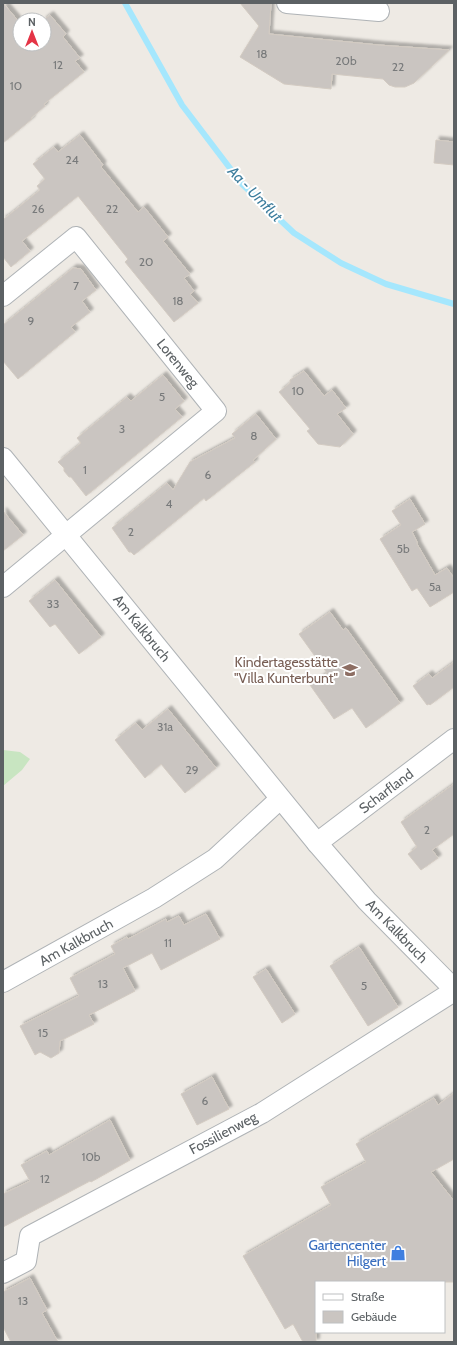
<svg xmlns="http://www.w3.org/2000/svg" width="457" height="1345" font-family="Cabin,sans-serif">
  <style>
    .green { fill: #c8e5c1 }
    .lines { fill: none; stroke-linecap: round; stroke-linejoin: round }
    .stream { stroke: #a5e7fd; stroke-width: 6 }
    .building { fill: #cac5c1; stroke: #d3cbc2; filter: url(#shadow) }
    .street-casing { stroke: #afb3b6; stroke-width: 22 }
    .street { stroke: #fff; stroke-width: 20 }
    .labels { text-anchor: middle; stroke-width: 4; stroke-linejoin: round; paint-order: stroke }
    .number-label { font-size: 12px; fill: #787a7b }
    .street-label { font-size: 14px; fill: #5c6164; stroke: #fff }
    .education-label { font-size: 14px; fill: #785e54; stroke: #fff; text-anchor: end }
    .shop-label { font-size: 14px; fill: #366cbe; stroke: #fff; text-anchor: end }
    .water-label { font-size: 15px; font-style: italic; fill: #3d7d9d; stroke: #fff }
  </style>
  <defs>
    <filter id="shadow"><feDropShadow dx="3.5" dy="-3.5" stdDeviation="1" flood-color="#0004"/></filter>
  </defs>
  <rect width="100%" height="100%" fill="#eeeae4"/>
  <path class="green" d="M3 750 20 752 30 759 22 770 3 786Z"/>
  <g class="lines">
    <path class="stream" d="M125 3 182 105 242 184 294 233 341 263 386 284 454 304"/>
  </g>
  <g class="building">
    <path d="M3 3 20 23V44H44L43 20 50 15 66 34 63 37 80 58 75 61 84 72 44 104 45 106 31 118 32 119 3 143Z"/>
    <path d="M240 3H271L269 34 378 45 449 50 414 83 405 87H395L389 85 383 79 332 74 331 89 284 84 240 57 259 26Z"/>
    <path d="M80 135 103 165 101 167 138 212 144 207 168 237 163 241 190 274 184 278 194 291 190 294 198 303 174 322 125 262 128 259 78 196 22 241 30 251 11 267 3 257V218L4 219 40 190 37 186 45 179 33 164 54 147 58 152Z"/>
    <path d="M436 140 454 142V165L434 163Z"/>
    <path d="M73 268 81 269 96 290 82 301 90 312 71 327 75 332 18 379 3 361V325Z"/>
    <path d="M304 371 324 396 332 390 346 408 337 414 353 434 340 447 318 444 307 431 310 429 279 392 290 383V380Z"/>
    <path d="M163 375 184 401 175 409 182 417 86 496 71 477H69L64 471V468L58 462 81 443 77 438 127 397 131 401Z"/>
    <path d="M256 414 276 439 253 460 255 462 206 501 204 498 134 555 131 552H129L112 528 167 483 173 490 190 462 235 438 232 434Z"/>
    <path d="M410 499 425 524 412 532 417 542V544L435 575 447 568 454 578V592L430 607 417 588 412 591 380 539 401 525 392 511Z"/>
    <path d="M3 511 23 535 3 551Z"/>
    <path d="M55 580 101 637 79 654 55 624 50 627 29 601Z"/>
    <path d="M330 612 343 630 346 628 400 703 366 728 352 708 334 719 310 685 327 673 299 634Z"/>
    <path d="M454 662V687L430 705 429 704 427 705 413 686 429 674 432 678Z"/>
    <path d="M168 709 216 768 185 793 161 764 145 778 115 740 136 723 142 730Z"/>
    <path d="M454 784V834L432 850 438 858 421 870 408 854 417 847 401 822Z"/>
    <path d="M206 914 220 939 161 970 152 953 123 968 135 991 89 1015 94 1024 60 1041 59 1053 51 1058 40 1052 35 1055 20 1026 79 996 70 978 115 954 111 946 127 937 128 939 166 919 167 922 179 916 184 925Z"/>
    <path d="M359 947 398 1007 368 1026 330 966Z"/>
    <path d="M266 969 295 1014 282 1023 253 977Z"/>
    <path d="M212 1077 229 1109 197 1125 181 1094Z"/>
    <path d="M454 1093V1159L431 1172 454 1201V1282H316V1342H303L293 1324 285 1329 243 1256 331 1205 321 1187 366 1162 356 1144 434 1098 438 1105Z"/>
    <path d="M110 1120 130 1160 91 1182 90 1181 3 1227V1194L30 1181 21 1165 47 1151 49 1155Z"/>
    <path d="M30 1278 47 1310 42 1313 58 1342H11L3 1327V1292Z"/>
  </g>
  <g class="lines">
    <defs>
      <g id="street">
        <path d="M287 3 379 11"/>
        <path d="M3 296 76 237 216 411 3 587"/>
        <path d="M3 458 317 843 367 901 454 989"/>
        <path d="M317 843 454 739"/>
        <path d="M3 982 154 898 215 859 280 799"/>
        <path d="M3 1273 26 1261 30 1236 262 1113 454 991"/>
      </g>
    </defs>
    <use href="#street" class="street-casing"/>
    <use href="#street" class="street"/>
  </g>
  <defs>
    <symbol id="school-bare" viewBox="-9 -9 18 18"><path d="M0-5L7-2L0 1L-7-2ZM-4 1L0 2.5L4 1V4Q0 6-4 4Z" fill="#8d6e63" stroke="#fff" stroke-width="2.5" paint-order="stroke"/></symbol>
    <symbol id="shop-bare" viewBox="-9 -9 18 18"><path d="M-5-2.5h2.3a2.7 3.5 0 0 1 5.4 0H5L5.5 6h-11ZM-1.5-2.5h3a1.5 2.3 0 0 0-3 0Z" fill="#3f7fe0" stroke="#fff" stroke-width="2.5" paint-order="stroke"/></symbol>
  </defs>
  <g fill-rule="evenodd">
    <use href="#school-bare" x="339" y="659" width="22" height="22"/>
    <use href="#shop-bare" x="387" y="1242" width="22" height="22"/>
  </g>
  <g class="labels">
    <g class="number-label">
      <text x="262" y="58">18</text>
      <text x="346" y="65">20b</text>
      <text x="58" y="69">12</text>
      <text x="398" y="71">22</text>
      <text x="16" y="90">10</text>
      <text x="72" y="164">24</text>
      <text x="38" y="213">26</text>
      <text x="112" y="213">22</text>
      <text x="146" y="266">20</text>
      <text x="76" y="290">7</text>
      <text x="178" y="305">18</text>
      <text x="31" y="325">9</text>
      <text x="298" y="395">10</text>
      <text x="162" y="401">5</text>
      <text x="122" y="433">3</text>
      <text x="254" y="440">8</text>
      <text x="85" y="474">1</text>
      <text x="208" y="479">6</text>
      <text x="169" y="508">4</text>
      <text x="131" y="536">2</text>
      <text x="403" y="553">5b</text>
      <text x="435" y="591">5a</text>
      <text x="53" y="608">33</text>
      <text x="165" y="731">31a</text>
      <text x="192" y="774">29</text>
      <text x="427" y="834">2</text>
      <text x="168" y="947">11</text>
      <text x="103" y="988">13</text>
      <text x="364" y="990">5</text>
      <text x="43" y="1037">15</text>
      <text x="205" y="1105">6</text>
      <text x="91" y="1161">10b</text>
      <text x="45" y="1183">12</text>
      <text x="23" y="1305">13</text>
    </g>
    <g class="street-label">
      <text transform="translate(178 363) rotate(51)" y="5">Lorenweg</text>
      <text transform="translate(142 628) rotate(51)" y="5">Am Kalkbruch</text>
      <text transform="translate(386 791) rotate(-37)" y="5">Scharfland</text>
      <text transform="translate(397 931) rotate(46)" y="5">Am Kalkbruch</text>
      <text transform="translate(76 942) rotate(-29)" y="5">Am Kalkbruch</text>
      <text transform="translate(223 1133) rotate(-28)" y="5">Fossilienweg</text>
    </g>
    <g class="education-label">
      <text x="338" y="667">Kindertagesstätte<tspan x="338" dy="16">"Villa Kunterbunt"</tspan></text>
    </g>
    <g class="shop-label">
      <text x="386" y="1250">Gartencenter<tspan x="386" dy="16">Hilgert</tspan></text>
    </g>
    <g class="water-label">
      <text transform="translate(255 194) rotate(46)" y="5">Aa - Umflut</text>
    </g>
  </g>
  <rect width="457" height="1345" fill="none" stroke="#5c6164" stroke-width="8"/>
  <rect x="315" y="1281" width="130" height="52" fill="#ffffff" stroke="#bec0c1"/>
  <rect x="323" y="1294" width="20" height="6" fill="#ffffff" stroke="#bec0c1"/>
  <text x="351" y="1301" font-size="12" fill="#5c6164">Straße</text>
  <rect x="323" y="1311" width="20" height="12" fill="#cac5c1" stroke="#bec0c1"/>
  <text x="351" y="1321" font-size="12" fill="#5c6164">Gebäude</text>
  <g transform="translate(32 32)"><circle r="19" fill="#ffffff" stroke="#bec0c1"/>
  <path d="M0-3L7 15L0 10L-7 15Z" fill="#e43446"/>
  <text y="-6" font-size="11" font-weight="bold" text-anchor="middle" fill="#5c6164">N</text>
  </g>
</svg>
